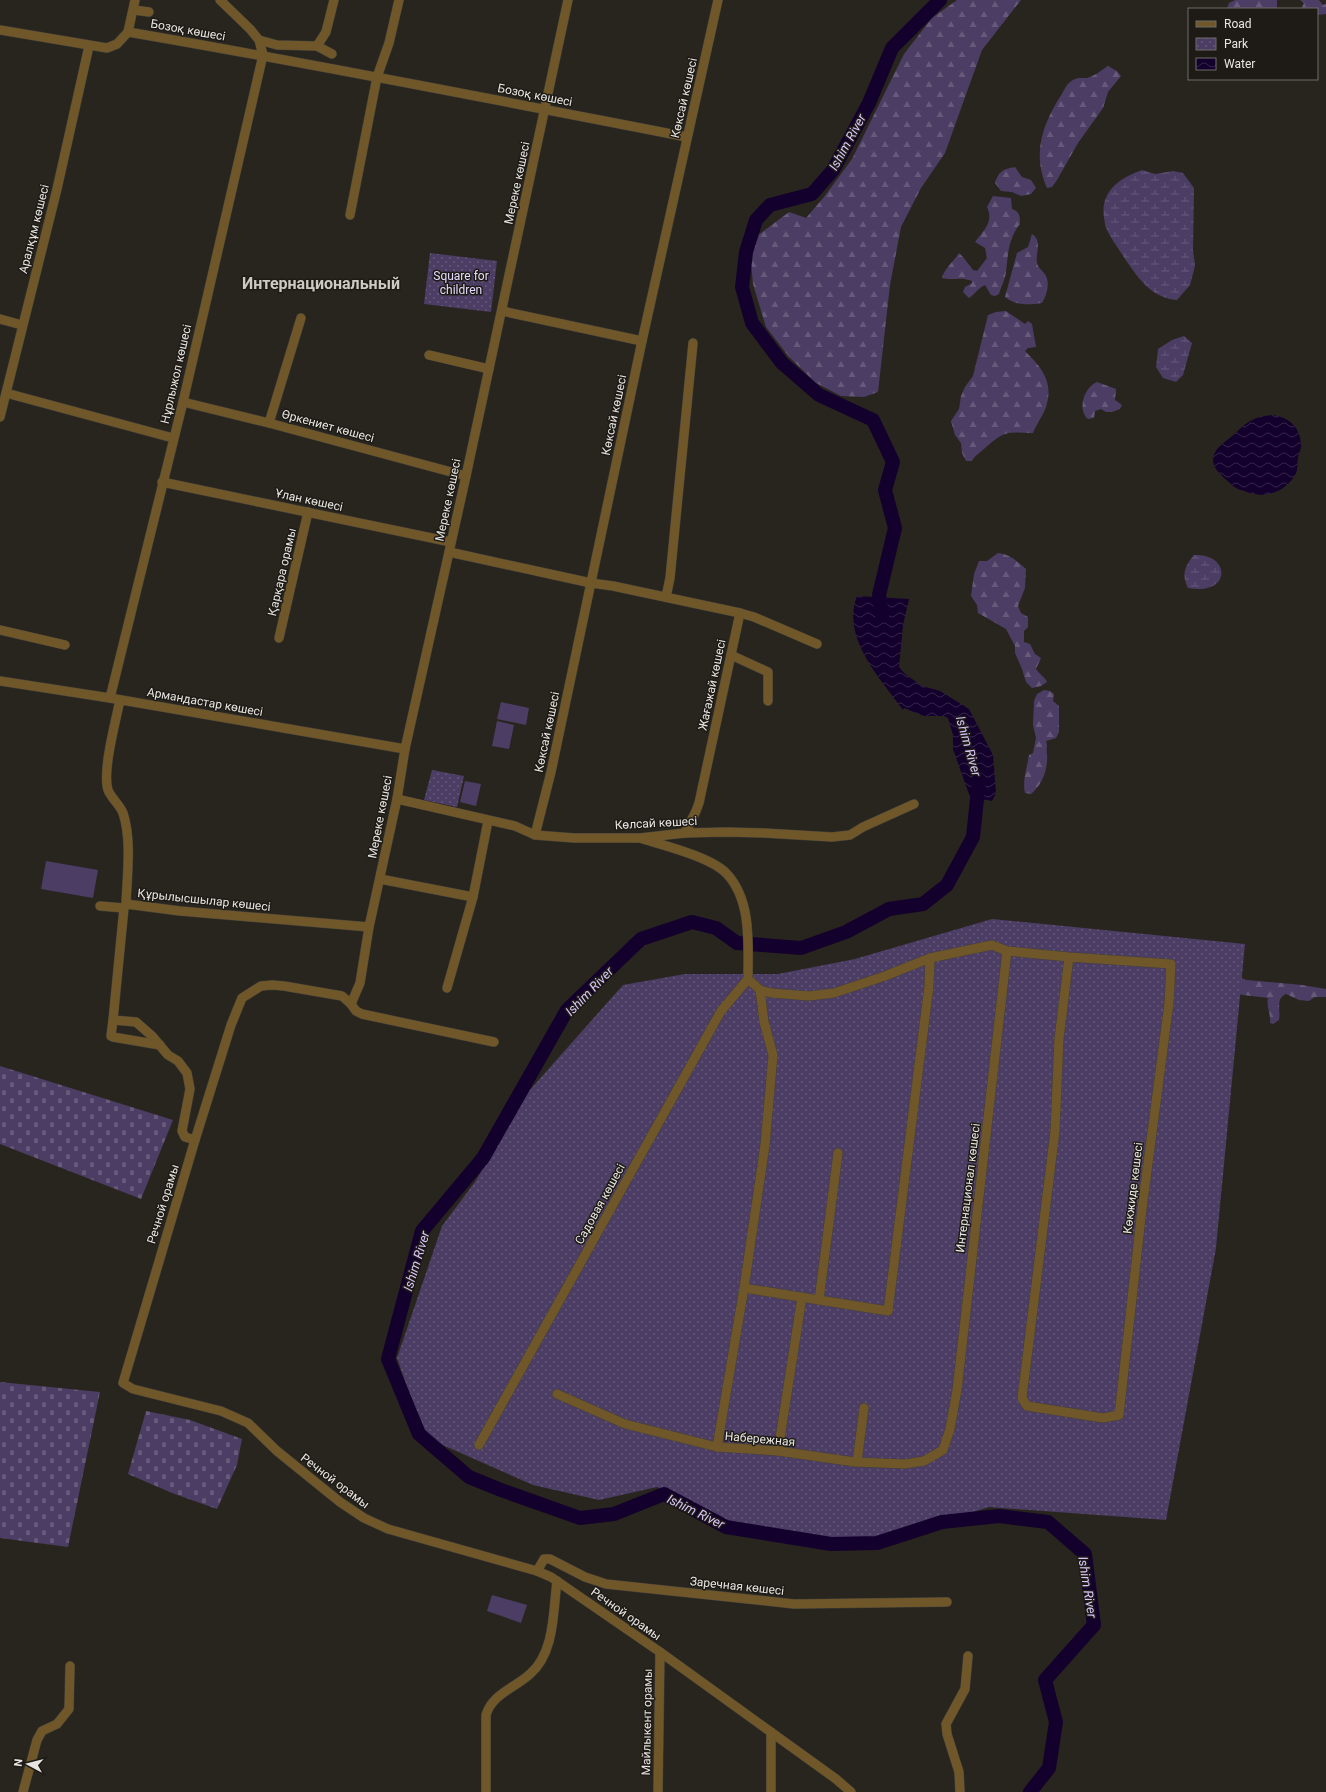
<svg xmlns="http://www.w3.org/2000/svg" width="1326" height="1792" font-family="Roboto,sans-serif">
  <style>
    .grass { fill: #4c3d64 }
    .forest { fill: url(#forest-firs) }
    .wetland { fill: url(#wetland-marsh) }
    .cemetery { fill: url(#cemetery-stones) }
    .park { fill: url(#park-dots) }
    .water { fill: url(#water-waves) }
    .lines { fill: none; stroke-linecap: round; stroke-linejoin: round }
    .river { stroke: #14002c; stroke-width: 14 }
    .minor-casing { stroke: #43403a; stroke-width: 10 }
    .minor { stroke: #6f572a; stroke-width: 9 }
    .labels { text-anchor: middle; stroke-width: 3; stroke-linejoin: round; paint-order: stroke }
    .street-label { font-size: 12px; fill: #e8e6e2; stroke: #1e1b16 }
    .park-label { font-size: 12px; fill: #e6dafe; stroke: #1e1b16 }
    .water-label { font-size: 13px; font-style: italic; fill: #d8c5fa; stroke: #1e1b16 }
    .district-label { font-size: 16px; font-weight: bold; fill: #cecac2; stroke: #1e1b16 }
  </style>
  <defs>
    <pattern id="forest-firs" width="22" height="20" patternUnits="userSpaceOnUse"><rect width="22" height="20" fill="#4c3d64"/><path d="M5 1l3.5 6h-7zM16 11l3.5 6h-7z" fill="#66597a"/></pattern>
    <pattern id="wetland-marsh" width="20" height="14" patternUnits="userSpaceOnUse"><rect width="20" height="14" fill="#4c3d64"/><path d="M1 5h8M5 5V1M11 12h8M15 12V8" fill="none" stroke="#66597a"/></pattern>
    <pattern id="cemetery-stones" width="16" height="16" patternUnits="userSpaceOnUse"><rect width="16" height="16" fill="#4c3d64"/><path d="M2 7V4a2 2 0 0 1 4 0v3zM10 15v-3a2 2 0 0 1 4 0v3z" fill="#66597a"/></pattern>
    <pattern id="park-dots" width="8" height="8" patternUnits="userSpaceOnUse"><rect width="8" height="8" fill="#4c3d64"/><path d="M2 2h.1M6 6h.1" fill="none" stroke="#66597a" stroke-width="1.8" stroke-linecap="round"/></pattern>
    <pattern id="water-waves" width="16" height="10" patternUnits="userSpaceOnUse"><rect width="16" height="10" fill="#14002c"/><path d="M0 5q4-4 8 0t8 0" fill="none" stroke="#36254a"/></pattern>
  </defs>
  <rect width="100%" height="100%" fill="#28251f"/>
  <g class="grass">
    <path d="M501 702 529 708 526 725 497 719Z"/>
    <path d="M497 721 514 725 509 749 492 746Z"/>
    <path d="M465 781 481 784 476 806 460 802Z"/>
    <path d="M46 861 98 870 93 898 41 889Z"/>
    <path d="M492 1595 527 1605 521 1623 487 1611Z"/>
  </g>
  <g class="forest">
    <path d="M957 0H1021L982 50 945 153 921 188 901 227 890 285 878 392 864 397 841 396 816 383 789 357 766 327 753 284 749 242 789 212 806 218 824 197 852 159 904 54 932 18Z"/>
    <path d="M1235 0H1277V9H1227L1229 3Z"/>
    <path d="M1300 0H1319L1323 5 1326 4V14L1317 15V9H1301L1304 3Z"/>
    <path d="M1108 66 1117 71 1121 76 1108 92 1103 108 1078 143 1057 180 1052 187 1047 188C1033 155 1041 129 1058 100 1062 95 1065 86 1070 82 1079 75 1082 80 1090 77 1096 75 1103 69 1108 66Z"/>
    <path d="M1015 167 1022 177 1031 180 1036 188 1031 194 1021 196 1012 192 1001 191 995 183C999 171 1003 169 1015 167Z"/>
    <path d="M993 196 1011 198 1012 209C1020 212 1020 216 1020 224 1008 239 1008 255 1006 272 1005 280 1001 287 999 294L995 296 991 295 985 285C978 288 975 294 969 298L963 292 965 287 972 283V281C960 276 953 281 942 278 944 269 954 261 959 253L963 257 973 270 977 271 987 258 985 248 975 242C984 230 994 222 987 207Z"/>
    <path d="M1032 234C1043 241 1035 253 1037 263 1038 268 1042 270 1044 273 1051 281 1047 295 1042 303 1029 305 1016 306 1005 297L1017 253 1028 247Z"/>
    <path d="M1006 311 1025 324 1028 321 1032 324 1036 347 1028 348 1025 351C1042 368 1054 382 1046 407 1043 416 1036 424 1033 433 1007 432 1005 430 985 448 980 453 975 455 972 461H966L962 453 961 443 955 435 951 421 959 409 961 396 965 387 973 376 988 315 996 312Z"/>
    <path d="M1097 382 1116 389 1115 400 1122 405 1120 409 1112 412H1106L1101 409 1095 411 1094 418 1088 419C1077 410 1084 387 1097 382Z"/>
    <path d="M998 553C1010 554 1018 562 1026 569L1025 588 1018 606 1021 613 1028 617V627L1024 631V642L1030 644 1035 654 1041 658 1036 669C1039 674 1045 677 1047 682L1041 686 1032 688 1026 682 1022 669 1015 653V646L1006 629 978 613 977 605 971 596 974 574 979 561H987Z"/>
    <path d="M1044 690 1050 691 1054 694 1053 701 1059 706V732L1056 738 1046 741C1048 746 1046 749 1047 754 1048 769 1043 784 1031 794L1025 793C1022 781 1027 768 1029 755L1033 753 1036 738 1033 725 1034 701 1037 694Z"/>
    <path d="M1241 978 1247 980 1302 985 1326 989V997H1315L1309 1001 1299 1000 1286 994C1275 999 1281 1010 1279 1020L1273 1024 1270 1023C1271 1013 1266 1007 1268 998L1227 993Z"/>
  </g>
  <g class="wetland">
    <path d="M1142 170 1155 174 1173 171 1183 173 1194 188 1193 250 1195 266 1190 285 1177 300C1150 298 1137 276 1123 256 1118 247 1111 239 1107 230 1105 227 1105 222 1104 218 1100 192 1119 178 1142 170Z"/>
    <path d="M1184 336 1192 343 1183 375 1176 382 1163 378 1156 367 1158 349 1172 340Z"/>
    <path d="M1194 555C1231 553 1232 596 1188 588 1181 574 1185 566 1194 555Z"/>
  </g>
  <g class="cemetery">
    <path d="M0 1066 173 1120 141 1199 0 1144Z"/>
    <path d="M0 1382 100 1392 68 1547 0 1538Z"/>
    <path d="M146 1411 190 1420 242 1439 237 1465 217 1509 172 1493 128 1474Z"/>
  </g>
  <g class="park">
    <path d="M430 253 497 261 491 312 424 304Z"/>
    <path d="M432 770 464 776 457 807 424 800Z"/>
    <path d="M992 919 1245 944 1216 1248 1166 1520 989 1507 852 1549 729 1526 657 1487 599 1500 533 1485 429 1439 412 1401 397 1358 442 1226 475 1182 529 1091 623 985 685 974H778L855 959Z"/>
  </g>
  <g class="water">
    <path d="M1272 415C1288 417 1300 426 1301 444 1302 449 1298 454 1298 458 1297 464 1298 468 1296 473 1287 492 1265 499 1247 492 1242 490 1235 489 1231 484 1225 478 1213 470 1213 460 1214 448 1223 444 1231 437 1246 424 1250 417 1272 415Z"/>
    <path d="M857 596 909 599 903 625 899 667 905 674 922 686 940 691 969 709 993 755 996 793 992 801 970 797 953 749V735L948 718 944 716H924L904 708 903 710C880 678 841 638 857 596Z"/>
  </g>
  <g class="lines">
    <g class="river">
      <path d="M882 615 879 595 895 528 885 490 893 462 873 420 819 395 782 363 752 323 742 287 746 252 756 220 770 205 812 194 833 170 869 103 892 48 940 0"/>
      <path d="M979 780 973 837 947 885 923 904 889 909 846 932 801 948 737 943 716 928 692 922 641 939 567 1010 483 1158 422 1231 388 1359 419 1434 469 1477 501 1490 580 1518 614 1514 664 1494 726 1527 831 1544 877 1543 942 1522 999 1516 1048 1522 1085 1554 1094 1625 1045 1680 1056 1722 1049 1768 1030 1792"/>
    </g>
    <defs>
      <g id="minor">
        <path d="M134 10 149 12"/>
        <path d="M0 30 107 48 117 44 128 32C315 64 501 101 687 137"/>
        <path d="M128 32 135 0"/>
        <path d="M259 40 277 45 317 46"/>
        <path d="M332 54 317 46 326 32 334 0"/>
        <path d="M350 215 377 77 389 43 399 0"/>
        <path d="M502 311 642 341"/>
        <path d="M0 319 22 325"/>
        <path d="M429 355 489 369"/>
        <path d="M6 393 173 438"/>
        <path d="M183 402 269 423 466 476"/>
        <path d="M0 417 57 189 89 46"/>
        <path d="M269 423 301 318"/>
        <path d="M162 482 451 542"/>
        <path d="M449 552 591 583 613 586 740 613 699 803 696 811 685 833"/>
        <path d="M666 597 670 578 693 343"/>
        <path d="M740 613 754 617 817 644"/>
        <path d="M0 630 65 645"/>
        <path d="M279 638 308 512"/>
        <path d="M731 655 768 672V701"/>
        <path d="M0 681 110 698 405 749"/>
        <path d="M110 698 183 402 263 55 259 40 250 29 220 0"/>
        <path d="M120 700C116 720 102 771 108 790 111 798 120 805 123 813 132 840 127 876 126 904L124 908 113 1020 136 1022 152 1036 168 1055 178 1061 187 1073 190 1089 182 1131 185 1137 195 1140"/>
        <path d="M397 799 515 826 535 835 574 838H640L685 833 726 832 764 833 832 837 850 835 863 827 914 804"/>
        <path d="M535 835 551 772 642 341 718 0"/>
        <path d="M640 838C662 845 712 857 727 874 752 901 748 945 748 979L760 990 771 993 809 996 834 993 885 976 930 958 992 945 1007 951 1069 957 1171 964 1169 1003 1142 1209 1119 1415 1103 1418 1027 1406 1022 1398 1055 1131 1059 1039 1069 957"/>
        <path d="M380 879 473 897"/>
        <path d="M126 904 180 911 369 927"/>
        <path d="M100 906 124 908"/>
        <path d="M447 988 473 897 488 821"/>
        <path d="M351 1004 360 983 369 927 397 799 405 749 466 476 568 0"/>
        <path d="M113 1020 111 1036 113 1037 160 1045"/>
        <path d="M494 1042 362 1014 356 1011 351 1004 342 996 284 986 272 985 261 986 242 998 231 1025 195 1140 123 1383 133 1389 221 1411 248 1423 277 1451 340 1502 364 1518 388 1529 537 1571 551 1577 660 1652 836 1779 851 1792"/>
        <path d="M744 1288 888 1311 929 986 930 958"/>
        <path d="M819 1300 838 1153"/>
        <path d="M557 1394 625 1424 717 1447 778 1451 855 1462 905 1464 924 1461 943 1450 950 1429 957 1390 1007 951"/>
        <path d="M479 1445 721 1011 748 979"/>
        <path d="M717 1447 744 1288 765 1145 773 1055 764 1022 760 990"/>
        <path d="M778 1451 802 1297"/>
        <path d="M857 1462 864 1408"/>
        <path d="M537 1571 544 1559H550L585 1577 606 1584 794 1604 947 1602"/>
        <path d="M23 1792 37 1740 42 1731 57 1724 69 1709 70 1666"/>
        <path d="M486 1792V1715C492 1694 515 1688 530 1674 555 1653 553 1611 557 1581"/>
        <path d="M658 1792 660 1652"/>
        <path d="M771 1792V1732"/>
        <path d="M960 1792 959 1772 947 1734 946 1724 965 1689 968 1656"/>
      </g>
    </defs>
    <use href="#minor" class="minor-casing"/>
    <use href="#minor" class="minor"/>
  </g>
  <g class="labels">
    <g class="street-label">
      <text transform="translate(188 30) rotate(10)" y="4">Бозоқ көшесі</text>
      <text transform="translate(535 95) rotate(11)" y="4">Бозоқ көшесі</text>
      <text transform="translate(684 98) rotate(-77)" y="4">Көксай көшесі</text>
      <text transform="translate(517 183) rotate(-78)" y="4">Мереке көшесі</text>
      <text transform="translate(34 229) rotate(-76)" y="4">Аралқұм көшесі</text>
      <text transform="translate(176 374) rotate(-77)" y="4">Нұрлыжол көшесі</text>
      <text transform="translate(614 415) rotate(-78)" y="4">Көксай көшесі</text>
      <text transform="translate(328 426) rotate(15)" y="4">Өркениет көшесі</text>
      <text transform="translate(309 500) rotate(12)" y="4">Ұлан көшесі</text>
      <text transform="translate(448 500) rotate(-78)" y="4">Мереке көшесі</text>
      <text transform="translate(282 572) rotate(-77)" y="4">Қарқара орамы</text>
      <text transform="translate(712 685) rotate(-78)" y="4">Жағажай көшесі</text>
      <text transform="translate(205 702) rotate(10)" y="4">Армандастар көшесі</text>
      <text transform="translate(547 732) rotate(-78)" y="4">Көксай көшесі</text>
      <text transform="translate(380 817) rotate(-79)" y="4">Мереке көшесі</text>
      <text transform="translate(656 823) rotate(-3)" y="4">Көлсай көшесі</text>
      <text transform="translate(204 900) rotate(6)" y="4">Құрылысшылар көшесі</text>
      <text transform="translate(968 1188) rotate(-83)" y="4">Интернационал көшесі</text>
      <text transform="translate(1133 1188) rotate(-83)" y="4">Көкжиде көшесі</text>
      <text transform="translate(163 1204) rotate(-73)" y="4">Речной орамы</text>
      <text transform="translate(600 1204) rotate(-61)" y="4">Садовая көшесі</text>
      <text transform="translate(760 1439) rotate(5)" y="4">Набережная</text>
      <text transform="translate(335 1481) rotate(37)" y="4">Речной орамы</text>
      <text transform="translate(737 1586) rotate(6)" y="4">Заречная көшесі</text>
      <text transform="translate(626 1614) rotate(35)" y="4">Речной орамы</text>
      <text transform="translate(647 1722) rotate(-89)" y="4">Майлыкент орамы</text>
    </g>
    <g class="park-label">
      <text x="461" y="280">Square for<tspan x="461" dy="14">children</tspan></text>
    </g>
    <g class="water-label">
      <text transform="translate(847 142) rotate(-61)" y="5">Ishim River</text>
      <text transform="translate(969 746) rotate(74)" y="5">Ishim River</text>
      <text transform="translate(589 991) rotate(-46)" y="5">Ishim River</text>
      <text transform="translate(416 1261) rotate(-73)" y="5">Ishim River</text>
      <text transform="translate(696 1511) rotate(26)" y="5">Ishim River</text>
      <text transform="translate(1088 1587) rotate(81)" y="5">Ishim River</text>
    </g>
    <g class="district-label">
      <text x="321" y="289">Интернациональный</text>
    </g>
  </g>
  <rect x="1188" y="8" width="130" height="72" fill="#1e1b16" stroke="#6f6c68"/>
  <rect x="1196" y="21" width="20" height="6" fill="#6f572a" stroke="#6f6c68"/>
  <text x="1224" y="28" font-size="12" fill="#e8e6e2">Road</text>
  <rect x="1196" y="38" width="20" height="12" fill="url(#park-dots)" stroke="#6f6c68"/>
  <text x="1224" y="48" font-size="12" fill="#e8e6e2">Park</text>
  <rect x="1196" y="58" width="20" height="12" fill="url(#water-waves)" stroke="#6f6c68"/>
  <text x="1224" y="68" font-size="12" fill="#e8e6e2">Water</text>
  <g transform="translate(28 1764) rotate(277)" stroke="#1e1b16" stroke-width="3" paint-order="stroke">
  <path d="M0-3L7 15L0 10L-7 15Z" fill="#e8e6e2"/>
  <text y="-6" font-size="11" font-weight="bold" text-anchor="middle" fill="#e8e6e2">N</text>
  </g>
</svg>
